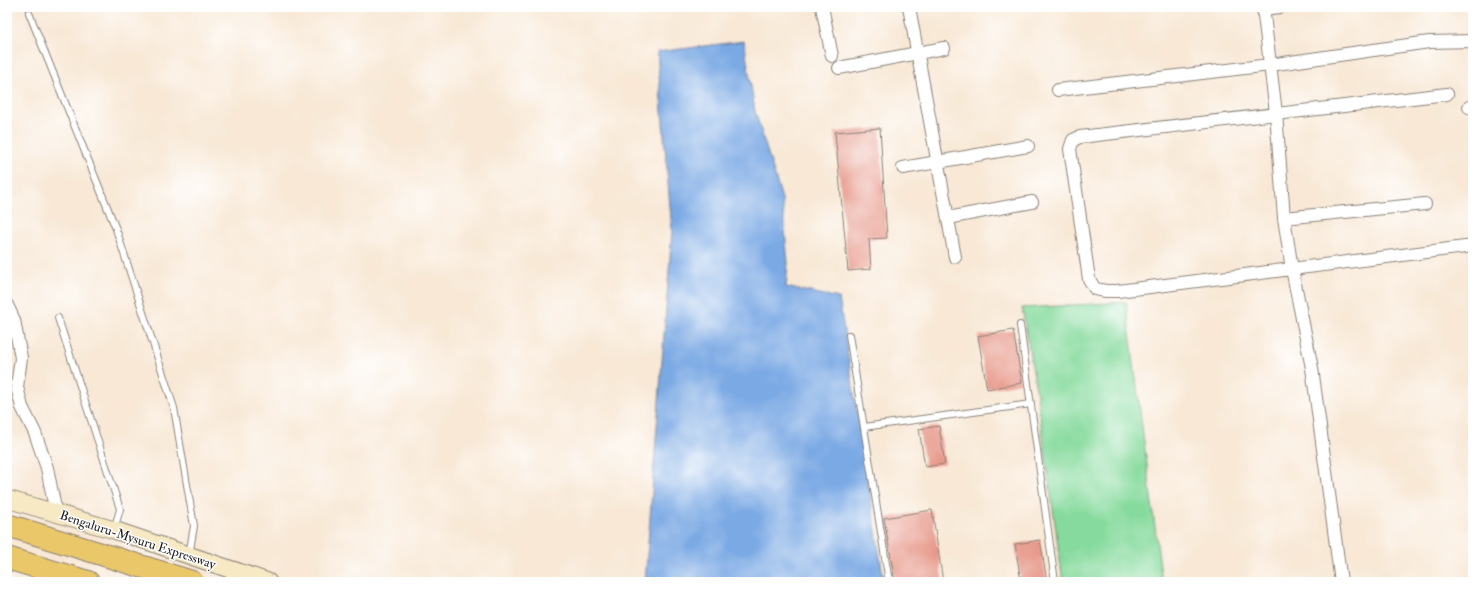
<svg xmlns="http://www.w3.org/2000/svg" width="1480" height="589" font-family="'IM FELL Double Pica',serif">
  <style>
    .green { fill: #86da9d; stroke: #517b5c }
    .water { fill: #7aa9e4; stroke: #4b6280 }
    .building { fill: #e7998a }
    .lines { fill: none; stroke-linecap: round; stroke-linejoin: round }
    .lane-casing { stroke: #8a8278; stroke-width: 8 }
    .street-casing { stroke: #8a8278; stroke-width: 14 }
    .secondary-casing { stroke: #8a8278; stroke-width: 19 }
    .highway-casing { stroke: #8a8278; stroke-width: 24 }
    .lane { stroke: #fff; stroke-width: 6 }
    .street { stroke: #fff; stroke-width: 12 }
    .secondary { stroke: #f7e9c3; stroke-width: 17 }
    .highway { stroke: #eac769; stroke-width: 22 }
    .labels { text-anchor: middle; stroke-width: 3; stroke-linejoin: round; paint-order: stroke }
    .street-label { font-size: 13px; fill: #1c1c1c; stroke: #fff }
  </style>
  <rect width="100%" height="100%" fill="#fff"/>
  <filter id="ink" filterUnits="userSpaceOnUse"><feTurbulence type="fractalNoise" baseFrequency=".025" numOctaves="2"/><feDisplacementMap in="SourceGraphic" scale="8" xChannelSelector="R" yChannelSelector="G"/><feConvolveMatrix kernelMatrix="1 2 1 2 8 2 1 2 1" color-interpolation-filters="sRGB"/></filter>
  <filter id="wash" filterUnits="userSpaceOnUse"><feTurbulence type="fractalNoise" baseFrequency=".012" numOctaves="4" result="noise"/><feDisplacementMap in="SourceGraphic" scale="16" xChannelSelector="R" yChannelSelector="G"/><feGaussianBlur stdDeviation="0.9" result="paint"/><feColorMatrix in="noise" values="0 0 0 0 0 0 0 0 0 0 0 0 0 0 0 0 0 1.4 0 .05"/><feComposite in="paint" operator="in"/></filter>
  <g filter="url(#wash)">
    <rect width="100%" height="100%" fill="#f8e8d5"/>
    <path class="green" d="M1126 302 1162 582H1063L1037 395 1022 308Z"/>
    <path class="water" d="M744 41 755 111 782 199 788 263 786 287 839 298 884 582H645L672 231 657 52Z"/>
    <g id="blocks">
      <g class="building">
        <path d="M880 128 887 238 869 239 871 269 848 271 835 132Z"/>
        <path d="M1013 330 1022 383 987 389 978 336Z"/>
        <path d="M939 426 945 464 925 467 919 429Z"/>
        <path d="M932 510 943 582H895L884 518Z"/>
        <path d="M1040 540 1047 582H1021L1015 544Z"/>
      </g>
    </g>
  </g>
  <g filter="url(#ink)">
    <use href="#blocks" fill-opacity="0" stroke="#8a8278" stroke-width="1"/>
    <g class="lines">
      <defs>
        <g id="lane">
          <path d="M29 13 116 229 174 408 194 526 189 555"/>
          <path d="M58 318 120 509 114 530"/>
          <path d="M1020 325 1055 582"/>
          <path d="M849 335 889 582"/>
          <path d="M864 427 1031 404"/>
        </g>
        <g id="street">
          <path d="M822 7 832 56"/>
          <path d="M909 7 955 257"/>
          <path d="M1263 7 1276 113 1284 218 1292 269 1312 368 1341 582"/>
          <path d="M1263 9 1280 7"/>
          <path d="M839 68 944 48"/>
          <path d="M1058 90 1270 65 1429 42 1473 41"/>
          <path d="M1447 94 1080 137 1073 140 1070 149 1089 279 1095 289 1106 291H1118L1473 246"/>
          <path d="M1469 107 1473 106"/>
          <path d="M903 168 1028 146"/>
          <path d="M948 218 1032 202"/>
          <path d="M1284 218 1425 204"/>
          <path d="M7 305 14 320 21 358 17 387 22 407 35 433 47 468 56 513"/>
        </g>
        <path id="secondary" d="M7 499 114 530 268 582"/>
        <g id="highway">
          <path d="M7 525 192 582"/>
          <path d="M7 558 88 582"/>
        </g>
      </defs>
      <use href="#lane" class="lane-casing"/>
      <use href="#street" class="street-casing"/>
      <use href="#secondary" class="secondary-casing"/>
      <use href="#highway" class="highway-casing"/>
      <use href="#lane" class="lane"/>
      <use href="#street" class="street"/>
      <use href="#secondary" class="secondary"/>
      <use href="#highway" class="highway"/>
    </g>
  </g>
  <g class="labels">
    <g class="street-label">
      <text transform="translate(138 539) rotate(18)" y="5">Bengaluru-Mysuru Expressway</text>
    </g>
  </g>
  <rect width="1480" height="589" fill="none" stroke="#fff" stroke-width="24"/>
</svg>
